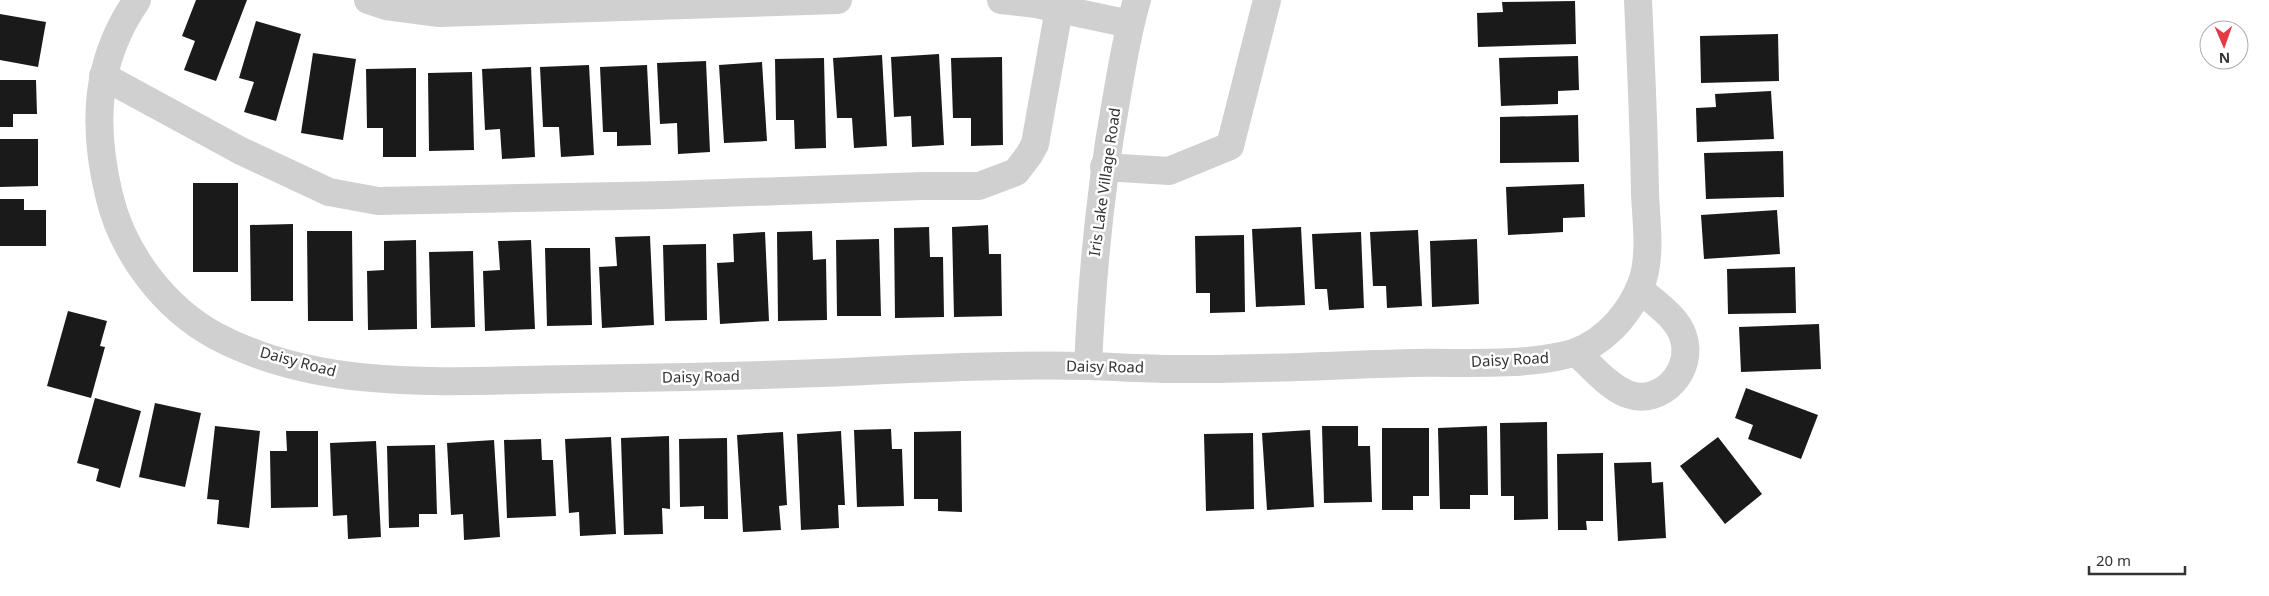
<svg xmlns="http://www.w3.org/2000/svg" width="2269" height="596" font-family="'Noto Sans',sans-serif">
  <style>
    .building { fill: #1a1a1a }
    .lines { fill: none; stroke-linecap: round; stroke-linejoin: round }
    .minor { stroke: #d0d0d0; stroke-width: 28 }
    .labels { text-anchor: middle; stroke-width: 5; stroke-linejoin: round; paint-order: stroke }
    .street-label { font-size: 15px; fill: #333; stroke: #fff }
  </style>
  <rect width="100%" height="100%" fill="#fff"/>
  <g class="building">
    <path d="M196 0H247L216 81 184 70 195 41 182 36Z"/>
    <path d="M1575 1 1576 44 1478 47 1477 13 1503 12 1502 2Z"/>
    <path d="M0 14 46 22 38 67 0 60Z"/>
    <path d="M256 21 301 34 276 121 244 112 254 82 239 78Z"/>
    <path d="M1778 34 1779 81 1701 83 1700 36Z"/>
    <path d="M313 53 356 59 343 140 301 133Z"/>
    <path d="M939 54 944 145 912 147 911 116 894 117 891 57Z"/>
    <path d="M882 55 887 146 854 148 852 118H837L833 58Z"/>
    <path d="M1578 56 1579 90 1558 91V104L1501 106 1499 58Z"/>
    <path d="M1002 57 1003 145 971 146V118H953L951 58Z"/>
    <path d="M824 58 826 148 795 149 794 120H776L775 59Z"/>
    <path d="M706 61 710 152 678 154 677 123 660 124 657 63Z"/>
    <path d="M762 62 767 141 724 143 719 65Z"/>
    <path d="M589 65 594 155 561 157 559 127H543L540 67Z"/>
    <path d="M647 65 651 145 617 146V132H603L600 67Z"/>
    <path d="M531 67 535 157 502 159 500 129 485 130 482 69Z"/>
    <path d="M416 68V157H383V128H367L366 69Z"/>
    <path d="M472 72 474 150 429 151 428 73Z"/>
    <path d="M0 80H36L37 114H13V127H0Z"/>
    <path d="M1771 91 1774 139 1697 142 1696 108 1716 107 1715 94Z"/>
    <path d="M1578 115 1579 162 1500 163V117Z"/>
    <path d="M0 139H38V186L0 187Z"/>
    <path d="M1783 151 1784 197 1706 199 1704 153Z"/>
    <rect x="193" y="183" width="45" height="89"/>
    <path d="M1584 184 1585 217 1563 218V232L1508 235 1506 187Z"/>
    <path d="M0 199H24V210H46V246H0Z"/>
    <path d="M1777 210 1780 254 1704 259 1701 215Z"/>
    <path d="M293 224V301H251L250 225Z"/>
    <path d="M988 225 989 254H1001L1002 316 954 317 952 227Z"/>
    <path d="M929 227 930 257H943L944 317 895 318 894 228Z"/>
    <path d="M1301 227 1305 305 1256 307 1252 229Z"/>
    <path d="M1418 230 1422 306 1387 308 1386 286H1373L1370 232Z"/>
    <path d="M307 231H352L353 321H308Z"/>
    <path d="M812 231 813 260 826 259 827 320 778 321 777 232Z"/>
    <path d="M765 232 769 321 720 324 717 263 734 262 733 234Z"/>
    <path d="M1361 232 1364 308 1329 310 1327 289H1315L1312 234Z"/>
    <path d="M1244 235 1245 312 1210 313V293H1196L1195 236Z"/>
    <path d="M650 236 654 325 602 328 599 267 617 266 615 237Z"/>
    <path d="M879 239 881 316H837L836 240Z"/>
    <path d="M1477 239 1479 304 1432 307 1430 241Z"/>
    <path d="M416 240 417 329 368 330 367 271 384 270V241Z"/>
    <path d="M531 240 535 329 485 331 483 271 500 270 498 241Z"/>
    <path d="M706 244 707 320 665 321 663 245Z"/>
    <path d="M545 248H590L592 325 547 326Z"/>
    <path d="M473 251 475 327 431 328 429 252Z"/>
    <path d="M1795 267 1796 313 1728 314 1727 269Z"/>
    <path d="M68 311 107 321 100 346 105 347 91 398 47 386Z"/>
    <path d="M1819 324 1821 369 1741 372 1739 327Z"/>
    <path d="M1746 388 1818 415 1801 459 1748 439 1753 425 1735 418Z"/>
    <path d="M95 398 141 411 120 488 96 481 99 469 77 463Z"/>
    <path d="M155 403 201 413 185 487 139 477Z"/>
    <path d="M1547 422 1548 519 1514 520V496H1501L1500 423Z"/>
    <path d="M215 426 260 431 249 528 217 524 219 500 207 499Z"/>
    <path d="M1322 426H1358V446H1370L1372 502 1324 503Z"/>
    <path d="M1487 426 1488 495H1470V509H1440L1438 428Z"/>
    <path d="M1382 428H1429V496H1413V510H1382Z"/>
    <path d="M891 429 892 449H902L904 506 857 507 854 430Z"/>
    <path d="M1310 430 1314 507 1267 510 1262 433Z"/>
    <path d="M286 431H318V507L271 508 270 451H287Z"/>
    <path d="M841 431 845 505H838L839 528 801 530 797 434Z"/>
    <path d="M961 431 962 512 938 511V499H914V432Z"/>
    <path d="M783 432 787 505 779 506 781 530 743 532 737 435Z"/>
    <path d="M1253 433 1254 509 1206 511 1204 434Z"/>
    <path d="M669 436 670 509 662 508 663 534 624 535 621 438Z"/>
    <path d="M611 437 616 534 580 536 579 512 569 513 565 439Z"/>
    <path d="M1718 437 1762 494 1725 524 1680 466Z"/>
    <path d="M727 438 728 519H704V506L680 507 679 439Z"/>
    <path d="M541 439 542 460H553L556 516 507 518 504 440Z"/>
    <path d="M494 440 500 537 464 540 463 514 451 515 447 443Z"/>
    <path d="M376 441 381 537 348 539 347 515 333 516 330 443Z"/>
    <path d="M435 445 437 514H419V527L389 528 387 446Z"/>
    <path d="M1603 453V521H1586L1587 530H1558L1557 454Z"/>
    <path d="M1651 462 1652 483 1663 482 1666 538 1618 541 1614 463Z"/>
  </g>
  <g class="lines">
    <g class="minor">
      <path d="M137 0C95 61 92 124 109 195 122 252 164 308 216 336 325 394 456 380 575 379 657 378 739 376 821 373 911 369 1000 364 1089 366 1118 367 1147 369 1175 369 1254 370 1333 365 1411 363 1458 362 1516 366 1561 356 1578 353 1595 344 1608 332 1623 319 1637 298 1643 279 1651 252 1646 220 1645 193 1644 129 1641 64 1638 0"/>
      <path d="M368 0 386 6 439 13 838 0"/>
      <path d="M1001 0 1036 4 1130 24"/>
      <path d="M103 76 241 151 329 192 378 201 667 195 923 186H979L1016 172 1029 155 1035 144 1059 9"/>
      <path d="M1104 167 1169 171 1230 146 1267 0"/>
      <path d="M1577 353C1592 367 1608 386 1627 394 1661 407 1695 370 1683 336 1677 317 1654 302 1639 289"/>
      <path d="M1088 366C1092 276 1100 189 1116 101 1122 67 1127 33 1137 0"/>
    </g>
  </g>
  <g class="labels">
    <g class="street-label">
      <text transform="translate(1105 182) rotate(-82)" y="5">Iris Lake Village Road</text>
      <text transform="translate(1510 360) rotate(-3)" y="5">Daisy Road</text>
      <text transform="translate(298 362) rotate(15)" y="5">Daisy Road</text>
      <text transform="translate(1105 367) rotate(1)" y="5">Daisy Road</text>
      <text transform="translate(701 377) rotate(-1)" y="5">Daisy Road</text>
    </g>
  </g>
  <g transform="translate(2224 45) rotate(178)"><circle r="24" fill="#ffffff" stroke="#adadad"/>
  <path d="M0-4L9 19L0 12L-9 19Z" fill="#e63946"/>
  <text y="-8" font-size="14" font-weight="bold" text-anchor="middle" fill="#333333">N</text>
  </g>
  <path d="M2089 566v8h96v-8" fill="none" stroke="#333333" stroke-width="2.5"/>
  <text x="2096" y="566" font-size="15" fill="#333333" stroke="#ffffff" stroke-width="4" paint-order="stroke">20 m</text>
</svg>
